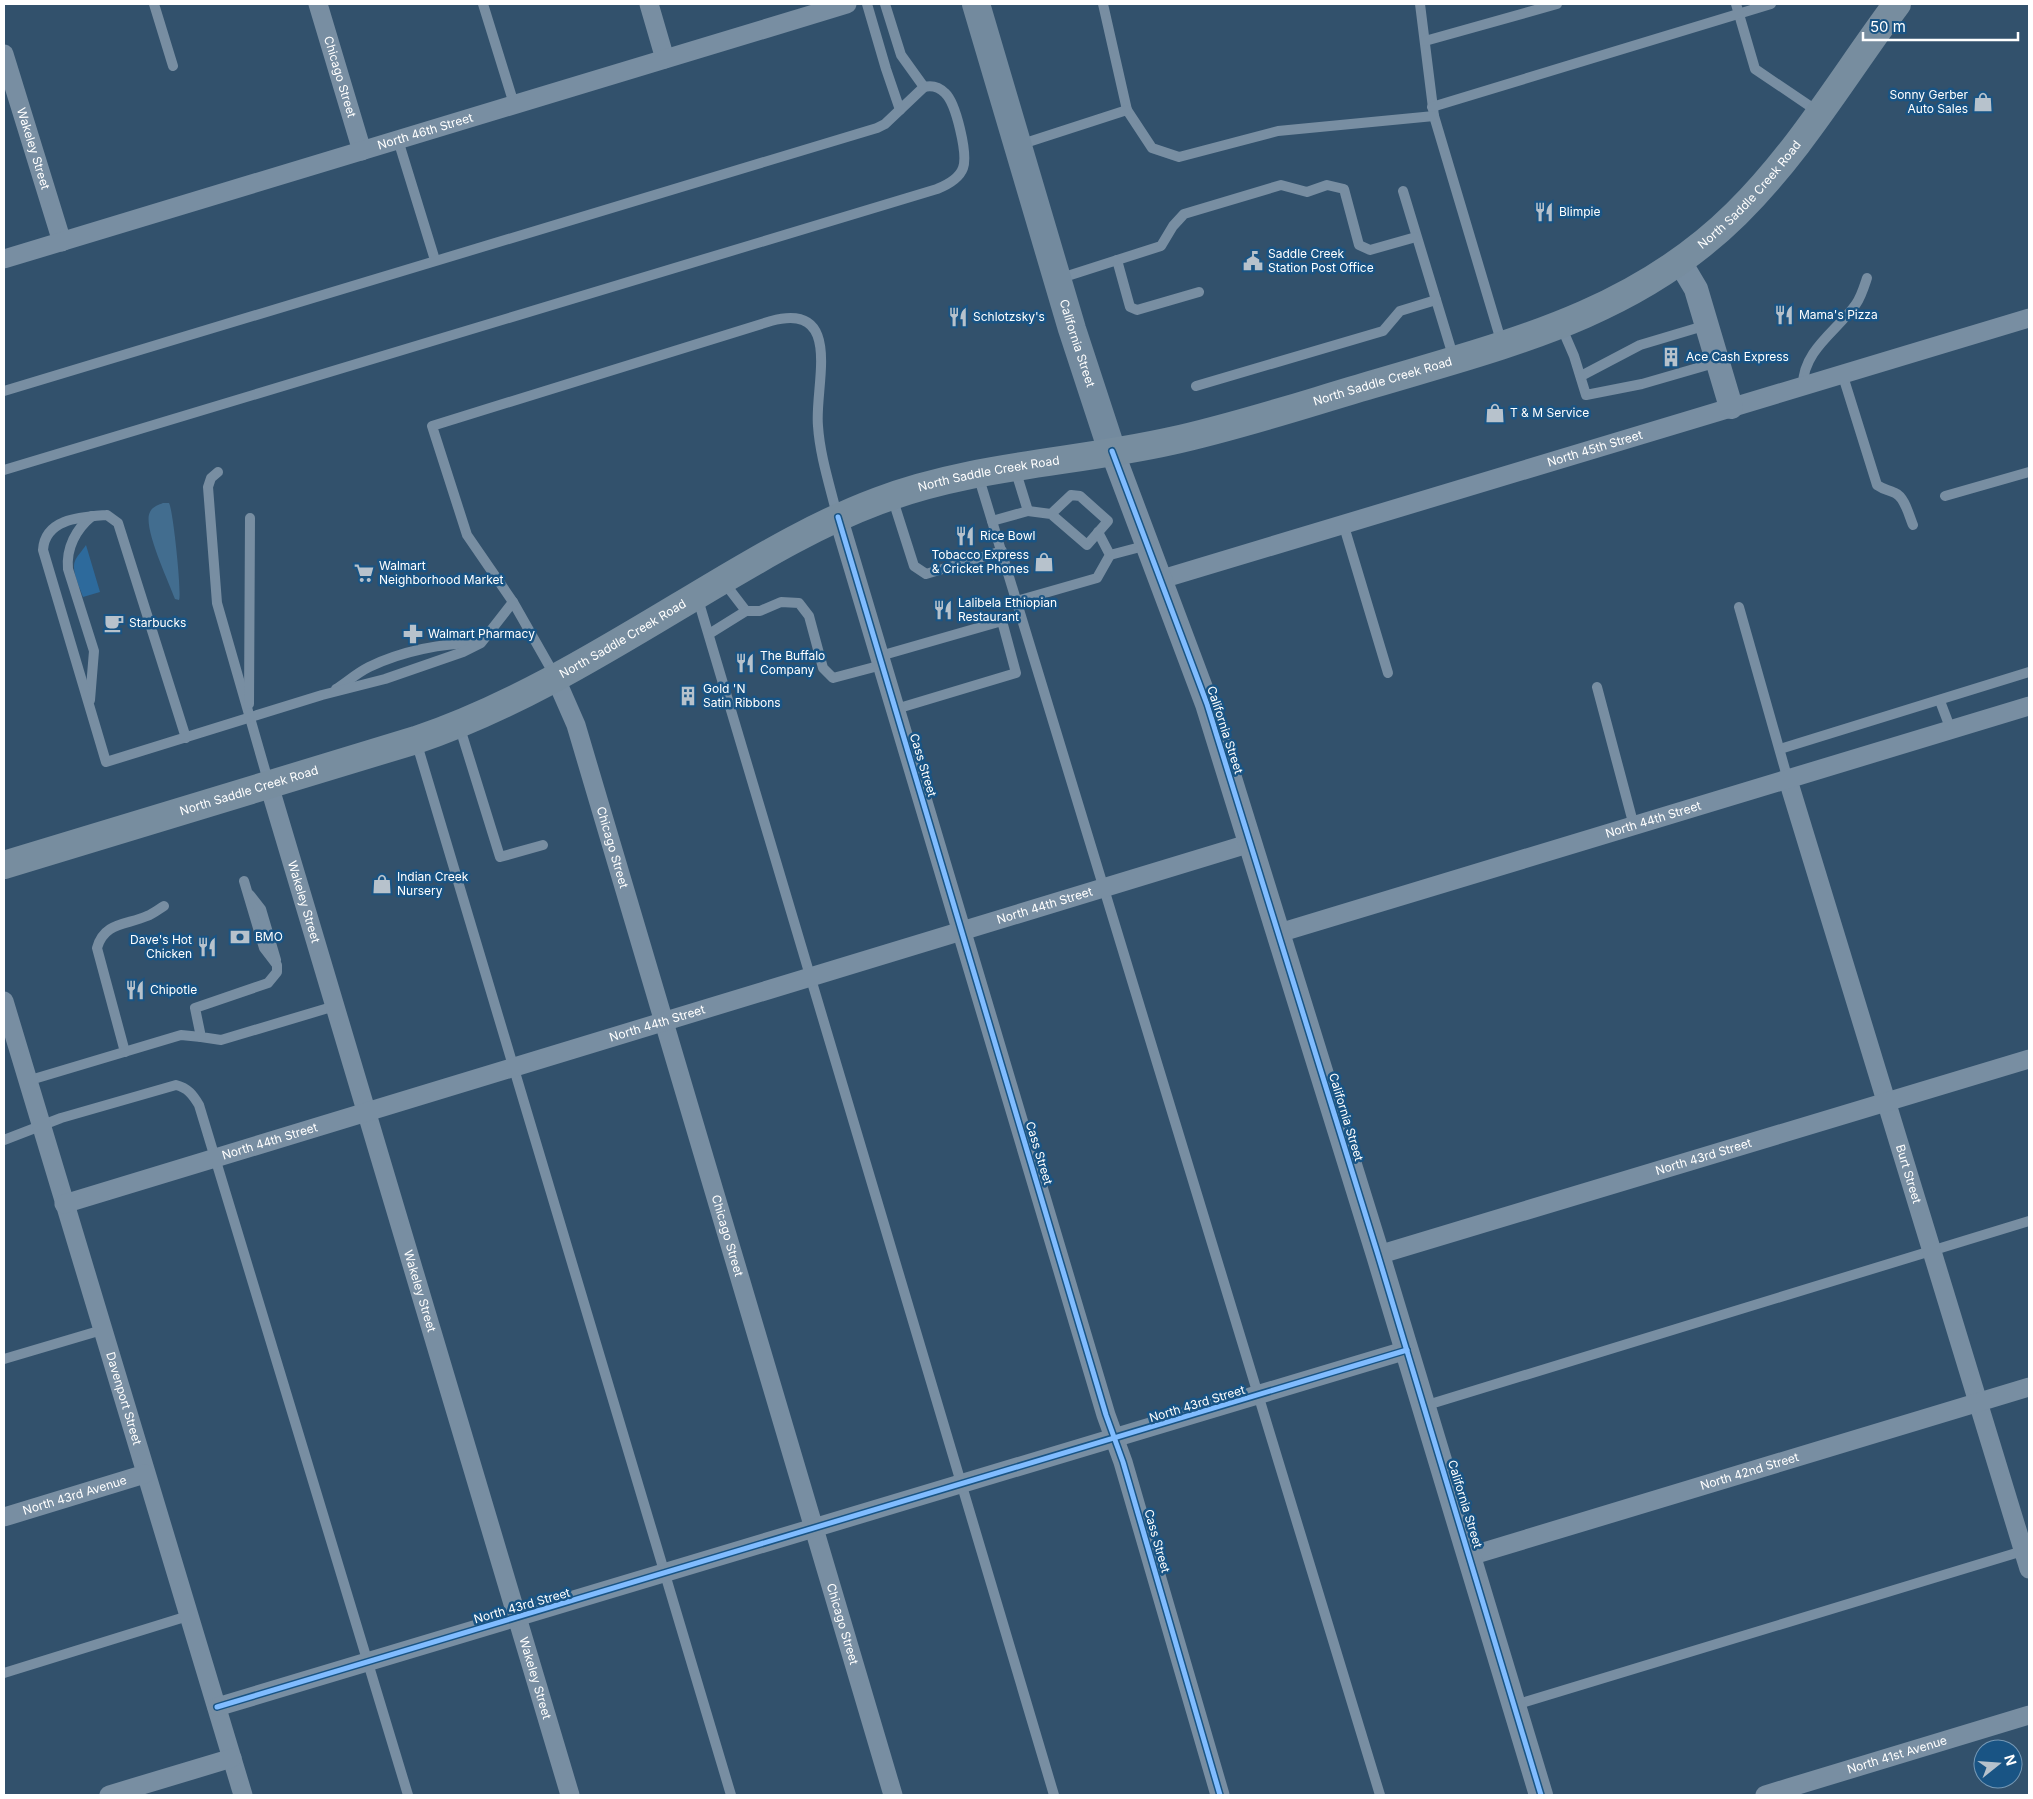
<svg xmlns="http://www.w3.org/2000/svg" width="2033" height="1799" font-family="Inter,sans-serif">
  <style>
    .green { fill: #2d6a9c }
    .water { fill: #426d8f }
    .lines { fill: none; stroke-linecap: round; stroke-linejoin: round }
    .service { stroke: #788ea2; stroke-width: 10 }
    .minor { stroke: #788ea2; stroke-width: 19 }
    .tertiary { stroke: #788ea2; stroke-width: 24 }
    .secondary { stroke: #738a9e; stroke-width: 28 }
    .primary { stroke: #778d9f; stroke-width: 28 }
    .cycleway-casing { stroke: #195484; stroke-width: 8 }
    .cycleway { stroke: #80bcff; stroke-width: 5 }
    .labels { text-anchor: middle; stroke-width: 5; stroke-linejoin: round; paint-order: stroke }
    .street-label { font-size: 12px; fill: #fff; stroke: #195484 }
    .poi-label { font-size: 12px; fill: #fff; stroke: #195484; text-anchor: start }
  </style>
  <rect width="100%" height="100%" fill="#32516c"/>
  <path class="green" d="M86 545 100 592 83 597C80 588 71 570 75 561 77 556 82 551 86 545Z"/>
  <path class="water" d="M163 503H169C173 509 182 595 179 600L175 599C169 582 142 526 150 512 152 507 158 505 163 503Z"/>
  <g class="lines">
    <g class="service">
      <path d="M154 4 173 66"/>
      <path d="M483 4 514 104"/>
      <path d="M867 4 886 69 900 110"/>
      <path d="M1103 4 1127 110"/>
      <path d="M1420 4 1434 116 1502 344"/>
      <path d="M1736 4 1755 69 1820 113"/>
      <path d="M1425 41 1557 4"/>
      <path d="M1432 107 1771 4"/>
      <path d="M398 140 435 260"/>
      <path d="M1019 145 1127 110 1152 148 1179 157 1278 131 1434 116"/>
      <path d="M1403 191 1454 359"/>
      <path d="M1117 260 1130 307 1137 310 1199 292"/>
      <path d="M1058 279 1161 246 1173 226 1184 214 1281 185 1307 192 1327 185 1344 189 1359 245 1370 250 1416 237"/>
      <path d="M1561 326 1574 356 1586 395 1642 384 1718 362"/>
      <path d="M1842 373 1877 485C1886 491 1887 489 1895 493 1905 497 1909 516 1913 525"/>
      <path d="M1581 376 1640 345 1707 325"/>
      <path d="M1803 385C1803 350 1838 330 1856 304 1861 297 1864 287 1867 278"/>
      <path d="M1196 386 1383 331 1400 311 1436 300"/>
      <path d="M4 391 877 128 885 124 924 87"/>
      <path d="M4 470 937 189C947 185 959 179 963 168 968 154 956 103 945 93 939 87 932 85 924 87L901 55 885 4"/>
      <path d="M218 472 211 478 208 487 217 603 269 784"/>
      <path d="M978 475 1380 1795"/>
      <path d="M1945 496 2029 472"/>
      <path d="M892 497 914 566 926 574 1002 551"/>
      <path d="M1028 511 1051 514 1071 495 1080 496 1108 521 1087 545 1051 514"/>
      <path d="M992 521 1028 511 1015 469"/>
      <path d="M1343 523 1388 673"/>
      <path d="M1110 555 1148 545"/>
      <path d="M723 581 746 611H760L781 602 799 603 809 616 823 668 833 678 882 665"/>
      <path d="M697 596 1054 1795"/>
      <path d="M1017 601 1097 578 1110 555 1098 532"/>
      <path d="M1739 607 1788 780"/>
      <path d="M709 634 746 611"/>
      <path d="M880 656 1002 621 1016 673 896 709"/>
      <path d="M555 676 513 602 467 535 432 426 771 321C845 301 814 387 818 426 820 456 830 486 837 515"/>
      <path d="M1597 687 1634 826"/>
      <path d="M336 689C347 682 357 673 369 667 402 651 442 643 479 643"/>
      <path d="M90 700 94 651 68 569C66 548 76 529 92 516"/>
      <path d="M1940 701 1951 730"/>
      <path d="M249 704 250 518"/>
      <path d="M459 725 500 857 543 845"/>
      <path d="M186 738 118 523 107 515C82 517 45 518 43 550L106 762 322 695 385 679 463 652 481 643 513 602"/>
      <path d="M416 741 731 1795"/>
      <path d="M1780 749 2029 672"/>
      <path d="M244 881 264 948 277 965V972L268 983 195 1008 201 1037 221 1040 335 1006"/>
      <path d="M250 895 261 909 276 960"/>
      <path d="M125 1052 97 948C104 922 127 925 147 916 153 914 159 909 164 906"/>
      <path d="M27 1081 181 1035 201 1037"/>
      <path d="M4 1140 61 1118 176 1085C188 1088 193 1095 199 1105L408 1795"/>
      <path d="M4 1359 102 1330"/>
      <path d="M1424 1406 2029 1221"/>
      <path d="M4 1673 188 1616"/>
      <path d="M1515 1705 2026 1550"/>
    </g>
    <g class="minor">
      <path id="s1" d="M318 4 362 151"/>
      <path d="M649 4 665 59"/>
      <path id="s2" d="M4 54 62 242"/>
      <path id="s3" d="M4 259 847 4"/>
      <path d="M838 517 1106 1415 1123 1462 1220 1795"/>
      <path id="s4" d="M1162 579 2029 318"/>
      <path id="s5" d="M555 677 576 725 893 1795"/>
      <path id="s6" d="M1788 780 2029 1569"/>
      <path id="s7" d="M269 785 570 1795"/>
      <path id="s8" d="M1279 933 2029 706"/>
      <path id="s9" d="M4 1001 243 1795"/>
      <path id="s10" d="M64 1204 1251 843"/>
      <path id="s11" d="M1378 1255 2029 1059"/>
      <path id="s12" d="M4 1517 145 1474"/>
      <path id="s13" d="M1470 1556 2029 1387"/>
      <path d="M217 1707 1407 1350"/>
      <path d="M109 1795 232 1758"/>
      <path id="s14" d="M1765 1795 2029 1715"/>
    </g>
    <g class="tertiary">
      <path d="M1680 262 1696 289 1731 407"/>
      <path d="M1112 451 1207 704 1378 1255 1541 1795"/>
    </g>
    <path class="secondary" id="s15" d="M976 4 1072 329 1112 451"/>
    <path class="primary" id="s16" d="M4 865 416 740C520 705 617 643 711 587 765 555 819 523 878 501 973 465 1073 463 1171 441 1240 426 1308 403 1377 383 1508 344 1635 314 1736 214 1800 151 1844 75 1897 4"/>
    <defs>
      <g id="cycleway">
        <path d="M1112 451 1207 704 1378 1255 1541 1795"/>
        <path d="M838 517 1106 1415 1123 1462 1220 1795"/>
        <path d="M217 1707 1407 1350"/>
      </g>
    </defs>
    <use href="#cycleway" class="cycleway-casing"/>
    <use href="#cycleway" class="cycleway"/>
  </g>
  <defs>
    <symbol id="shop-bare" viewBox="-9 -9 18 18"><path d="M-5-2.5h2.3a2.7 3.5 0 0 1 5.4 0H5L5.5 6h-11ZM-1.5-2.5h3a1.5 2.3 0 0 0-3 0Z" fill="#b7c2cc" stroke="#195484" stroke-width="2.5" paint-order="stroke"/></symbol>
    <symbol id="restaurant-bare" viewBox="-9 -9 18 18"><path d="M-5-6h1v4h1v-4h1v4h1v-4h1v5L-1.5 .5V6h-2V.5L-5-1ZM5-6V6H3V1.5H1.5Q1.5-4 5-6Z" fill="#b7c2cc" stroke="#195484" stroke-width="2.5" paint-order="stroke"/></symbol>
    <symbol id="civic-bare" viewBox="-9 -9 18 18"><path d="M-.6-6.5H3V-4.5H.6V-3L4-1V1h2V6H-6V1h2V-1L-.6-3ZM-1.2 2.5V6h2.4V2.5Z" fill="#b7c2cc" stroke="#195484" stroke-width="2.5" paint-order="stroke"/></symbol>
    <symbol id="building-bare" viewBox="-9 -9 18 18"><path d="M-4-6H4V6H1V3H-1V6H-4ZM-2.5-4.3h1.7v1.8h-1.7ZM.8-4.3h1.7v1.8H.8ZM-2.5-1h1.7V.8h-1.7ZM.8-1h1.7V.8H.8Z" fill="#b7c2cc" stroke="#195484" stroke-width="2.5" paint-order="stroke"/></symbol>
    <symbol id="supermarket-bare" viewBox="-9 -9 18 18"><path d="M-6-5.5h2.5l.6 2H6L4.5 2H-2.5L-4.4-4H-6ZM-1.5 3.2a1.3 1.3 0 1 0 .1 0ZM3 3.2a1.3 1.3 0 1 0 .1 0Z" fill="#b7c2cc" stroke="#195484" stroke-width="2.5" paint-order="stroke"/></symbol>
    <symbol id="cafe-bare" viewBox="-9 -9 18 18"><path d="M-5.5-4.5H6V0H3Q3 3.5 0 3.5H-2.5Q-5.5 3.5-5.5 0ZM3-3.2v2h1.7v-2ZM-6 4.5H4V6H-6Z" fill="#b7c2cc" stroke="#195484" stroke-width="2.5" paint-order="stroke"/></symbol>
    <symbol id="pharmacy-bare" viewBox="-9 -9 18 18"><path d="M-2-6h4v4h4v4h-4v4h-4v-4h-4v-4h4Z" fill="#b7c2cc" stroke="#195484" stroke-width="2.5" paint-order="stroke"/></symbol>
    <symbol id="bank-bare" viewBox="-9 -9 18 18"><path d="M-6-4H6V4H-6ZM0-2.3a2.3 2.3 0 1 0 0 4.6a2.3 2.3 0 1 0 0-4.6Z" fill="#b7c2cc" stroke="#195484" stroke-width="2.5" paint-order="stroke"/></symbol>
  </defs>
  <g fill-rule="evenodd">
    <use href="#shop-bare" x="1969" y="88" width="28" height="28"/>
    <use href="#restaurant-bare" x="1530" y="198" width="28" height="28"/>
    <use href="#civic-bare" x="1239" y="247" width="28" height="28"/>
    <use href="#restaurant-bare" x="1770" y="301" width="28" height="28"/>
    <use href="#restaurant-bare" x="944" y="303" width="28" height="28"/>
    <use href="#building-bare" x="1657" y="343" width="28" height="28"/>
    <use href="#shop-bare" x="1481" y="399" width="28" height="28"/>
    <use href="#restaurant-bare" x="951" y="522" width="28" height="28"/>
    <use href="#shop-bare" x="1030" y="548" width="28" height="28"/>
    <use href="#supermarket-bare" x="350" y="559" width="28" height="28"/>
    <use href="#restaurant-bare" x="929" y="596" width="28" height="28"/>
    <use href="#cafe-bare" x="100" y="609" width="28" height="28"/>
    <use href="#pharmacy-bare" x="399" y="620" width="28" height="28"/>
    <use href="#restaurant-bare" x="731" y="649" width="28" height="28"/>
    <use href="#building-bare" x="674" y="682" width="28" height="28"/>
    <use href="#shop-bare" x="368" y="870" width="28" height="28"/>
    <use href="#bank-bare" x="226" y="923" width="28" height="28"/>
    <use href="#restaurant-bare" x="193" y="933" width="28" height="28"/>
    <use href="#restaurant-bare" x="121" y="976" width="28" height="28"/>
  </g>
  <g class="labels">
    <g class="street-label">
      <text dy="4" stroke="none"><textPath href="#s1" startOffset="76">Chicago Street</textPath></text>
      <text dy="4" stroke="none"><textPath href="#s3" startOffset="440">North 46th Street</textPath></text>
      <text dy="4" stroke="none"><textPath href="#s2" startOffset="99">Wakeley Street</textPath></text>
      <text dy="4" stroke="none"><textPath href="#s16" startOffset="1890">North Saddle Creek Road</textPath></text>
      <text dy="4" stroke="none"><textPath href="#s15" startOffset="354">California Street</textPath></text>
      <text dy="4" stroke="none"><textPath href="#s16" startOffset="1471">North Saddle Creek Road</textPath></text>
      <text dy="4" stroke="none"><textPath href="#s4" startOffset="452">North 45th Street</textPath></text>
      <text dy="4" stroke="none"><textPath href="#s16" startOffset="1066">North Saddle Creek Road</textPath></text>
      <text dy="4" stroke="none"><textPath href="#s16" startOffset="661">North Saddle Creek Road</textPath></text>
      <text transform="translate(1225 730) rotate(72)" y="4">California Street</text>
      <text transform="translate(923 765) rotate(73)" y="4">Cass Street</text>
      <text dy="4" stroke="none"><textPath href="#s16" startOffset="256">North Saddle Creek Road</textPath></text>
      <text dy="4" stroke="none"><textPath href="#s8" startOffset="391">North 44th Street</textPath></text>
      <text dy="4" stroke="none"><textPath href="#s5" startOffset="180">Chicago Street</textPath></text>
      <text dy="4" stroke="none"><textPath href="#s7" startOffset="122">Wakeley Street</textPath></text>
      <text dy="4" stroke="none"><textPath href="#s10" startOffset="1025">North 44th Street</textPath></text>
      <text dy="4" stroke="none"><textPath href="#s10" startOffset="620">North 44th Street</textPath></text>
      <text transform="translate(1346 1117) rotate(73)" y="4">California Street</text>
      <text dy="4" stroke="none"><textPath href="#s10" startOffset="215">North 44th Street</textPath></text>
      <text transform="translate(1039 1153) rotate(73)" y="4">Cass Street</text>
      <text dy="4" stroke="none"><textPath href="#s11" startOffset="340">North 43rd Street</textPath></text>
      <text dy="4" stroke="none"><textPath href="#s6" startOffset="412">Burt Street</textPath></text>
      <text dy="4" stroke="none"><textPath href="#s5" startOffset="585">Chicago Street</textPath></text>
      <text dy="4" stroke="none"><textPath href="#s7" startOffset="528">Wakeley Street</textPath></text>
      <text dy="4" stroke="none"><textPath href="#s9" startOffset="415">Davenport Street</textPath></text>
      <text transform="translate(1197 1404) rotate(-17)" y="4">North 43rd Street</text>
      <text dy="4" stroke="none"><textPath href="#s13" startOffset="292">North 42nd Street</textPath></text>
      <text dy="4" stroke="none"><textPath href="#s12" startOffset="74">North 43rd Avenue</textPath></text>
      <text transform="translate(1465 1504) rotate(73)" y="4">California Street</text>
      <text transform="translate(1157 1541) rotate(74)" y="4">Cass Street</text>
      <text transform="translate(522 1606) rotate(-16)" y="4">North 43rd Street</text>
      <text dy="4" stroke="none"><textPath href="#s5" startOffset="990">Chicago Street</textPath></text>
      <text dy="4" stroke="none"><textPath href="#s7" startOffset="932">Wakeley Street</textPath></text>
      <text dy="4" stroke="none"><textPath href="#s14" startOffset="138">North 41st Avenue</textPath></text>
    </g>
    <g class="poi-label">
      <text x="1968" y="99" text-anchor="end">Sonny Gerber<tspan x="1968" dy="14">Auto Sales</tspan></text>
      <text x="1559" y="216">Blimpie</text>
      <text x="1268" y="258">Saddle Creek<tspan x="1268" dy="14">Station Post Office</tspan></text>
      <text x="1799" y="319">Mama's Pizza</text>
      <text x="973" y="321">Schlotzsky's</text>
      <text x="1686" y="361">Ace Cash Express</text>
      <text x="1510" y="417">T &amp; M Service</text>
      <text x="980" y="540">Rice Bowl</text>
      <text x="1029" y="559" text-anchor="end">Tobacco Express<tspan x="1029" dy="14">&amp; Cricket Phones</tspan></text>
      <text x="379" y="570">Walmart<tspan x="379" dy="14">Neighborhood Market</tspan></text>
      <text x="958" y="607">Lalibela Ethiopian<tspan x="958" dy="14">Restaurant</tspan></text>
      <text x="129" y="627">Starbucks</text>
      <text x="428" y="638">Walmart Pharmacy</text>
      <text x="760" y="660">The Buffalo<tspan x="760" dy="14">Company</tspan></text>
      <text x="703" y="693">Gold 'N<tspan x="703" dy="14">Satin Ribbons</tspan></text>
      <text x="397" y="881">Indian Creek<tspan x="397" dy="14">Nursery</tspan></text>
      <text x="255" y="941">BMO</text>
      <text x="192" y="944" text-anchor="end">Dave's Hot<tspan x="192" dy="14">Chicken</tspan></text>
      <text x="150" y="994">Chipotle</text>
    </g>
  </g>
  <rect width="2033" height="1799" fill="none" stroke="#ffffff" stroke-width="10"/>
  <g transform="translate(1998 1764) rotate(73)"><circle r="24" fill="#195484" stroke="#7598b5"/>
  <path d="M0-4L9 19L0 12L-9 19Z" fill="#b7c2cc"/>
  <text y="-8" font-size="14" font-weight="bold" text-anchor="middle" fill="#ffffff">N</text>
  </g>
  <path d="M1863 32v8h155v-8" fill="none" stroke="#ffffff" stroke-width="2.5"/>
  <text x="1870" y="32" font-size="15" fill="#ffffff" stroke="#195484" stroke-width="4" paint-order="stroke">50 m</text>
</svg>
